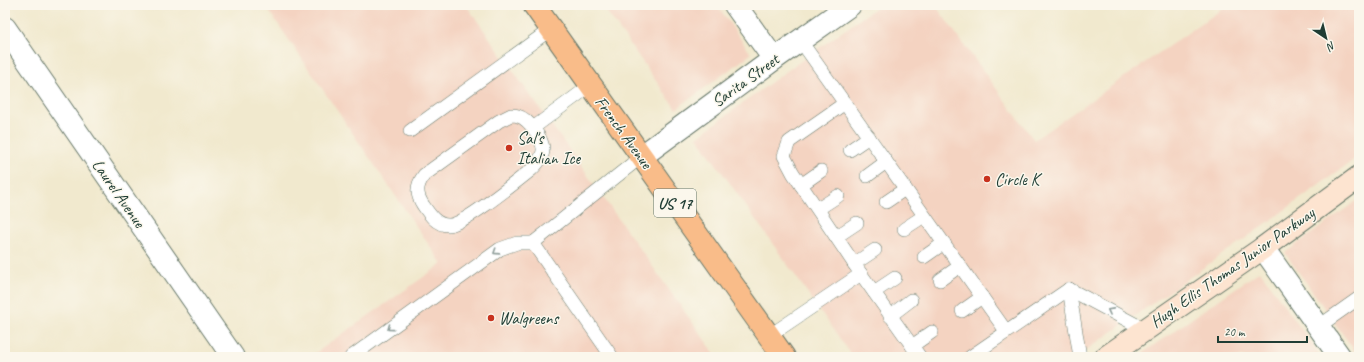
<svg xmlns="http://www.w3.org/2000/svg" width="1364" height="362" font-family="Caveat,sans-serif">
  <style>
    .built { fill: #f4d3c1 }
    .lines { fill: none; stroke-linecap: round; stroke-linejoin: round }
    .service-casing { stroke: #68796a; stroke-width: 14 }
    .minor-casing { stroke: #68796a; stroke-width: 24 }
    .secondary-casing { stroke: #68796a; stroke-width: 24 }
    .primary-casing { stroke: #68796a; stroke-width: 24 }
    .service { stroke: #fff; stroke-width: 13 }
    .minor { stroke: #fff; stroke-width: 22 }
    .secondary { stroke: #fde4d0; stroke-width: 22 }
    .primary { stroke: #f9bc89; stroke-width: 22 }
    .oneway { stroke: #8f9e9a }
    .poi-dot { fill: #c8321e; stroke: #fbf7ec; stroke-width: 1.5 }
    .labels { text-anchor: middle; stroke-width: 3; stroke-linejoin: round; paint-order: stroke }
    .shield { fill: #fbf7ec; stroke: #61756b; stroke-width: 1 }
    .shield-label { font-size: 16px; font-weight: bold; fill: #1f3d34 }
    .street-label { font-size: 17px; fill: #1f3d34; stroke: #fbf7ec }
    .poi-label { font-size: 17px; fill: #1f3d34; stroke: #fbf7ec; text-anchor: start }
  </style>
  <rect width="100%" height="100%" fill="#fbf7ec"/>
  <filter id="ink" filterUnits="userSpaceOnUse"><feTurbulence type="fractalNoise" baseFrequency=".025" numOctaves="2"/><feDisplacementMap in="SourceGraphic" scale="8" xChannelSelector="R" yChannelSelector="G"/><feConvolveMatrix kernelMatrix="1 2 1 2 8 2 1 2 1" color-interpolation-filters="sRGB"/></filter>
  <filter id="wash" filterUnits="userSpaceOnUse"><feTurbulence type="fractalNoise" baseFrequency=".012" numOctaves="4" result="noise"/><feDisplacementMap in="SourceGraphic" scale="16" xChannelSelector="R" yChannelSelector="G"/><feGaussianBlur stdDeviation="0.9" result="paint"/><feColorMatrix in="noise" values="0 0 0 0 0 0 0 0 0 0 0 0 0 0 0 0 0 1.4 0 .05"/><feComposite in="paint" operator="in"/></filter>
  <g filter="url(#wash)">
    <rect width="100%" height="100%" fill="#f1e9ce"/>
    <g class="built">
      <path d="M265 5H466L717 357H310L442 264Z"/>
      <path d="M602 5H717L751 54 676 109Z"/>
      <path d="M880 5H935L1034 140 1228 5H1359V156L1253 233 1076 357H853L697 137 784 73Z"/>
      <path d="M1359 199V357L1285 253Z"/>
      <path d="M1260 271 1321 357H1137Z"/>
    </g>
  </g>
  <g filter="url(#ink)">
    <g class="lines">
      <defs>
        <g id="service">
          <path d="M800 40 1006 331"/>
          <path d="M845 103 789 142 784 156 793 173 861 274 920 357"/>
          <path d="M511 115C513 115 516 115 518 116 529 119 544 140 543 151 542 159 536 165 531 170 517 181 462 226 448 225 436 225 429 214 423 205 416 194 416 186 424 175L499 121Z"/>
          <path d="M533 128 591 85"/>
          <path d="M410 131 551 29"/>
          <path d="M850 150 869 137"/>
          <path d="M867 176 886 162"/>
          <path d="M801 185 821 171"/>
          <path d="M886 202 905 189"/>
          <path d="M818 209 838 196"/>
          <path d="M904 229 924 216"/>
          <path d="M836 237 857 223"/>
          <path d="M924 257 944 243"/>
          <path d="M854 264 875 250"/>
          <path d="M940 280 960 266"/>
          <path d="M1069 289 1144 329"/>
          <path d="M1069 289 1080 357"/>
          <path d="M874 292 895 278"/>
          <path d="M962 311 982 297"/>
          <path d="M890 316 911 300"/>
          <path d="M1318 327 1359 298"/>
          <path d="M769 336 861 274"/>
          <path d="M912 346 932 332"/>
          <path d="M351 357 500 249 517 243H533"/>
          <path d="M612 357 533 243 642 156"/>
          <path d="M970 357 1069 289"/>
        </g>
        <g id="minor">
          <path d="M735 5 774 59"/>
          <path d="M5 28 233 357"/>
          <path d="M642 156 774 59 850 5"/>
          <path d="M1263 248 1340 357"/>
        </g>
        <path id="secondary" d="M1106 357 1263 248 1359 177"/>
        <path id="primary" d="M534 5 784 357"/>
      </defs>
      <use href="#service" class="service-casing"/>
      <use href="#minor" class="minor-casing"/>
      <use href="#secondary" class="secondary-casing"/>
      <use href="#primary" class="primary-casing"/>
      <use href="#service" class="service"/>
      <use href="#minor" class="minor"/>
      <use href="#secondary" class="secondary"/>
      <use href="#primary" class="primary"/>
    </g>
    <defs><path id="oneway-chevron" d="M-2-3.5L2.5 0L-2 3.5" fill="none" stroke-width="1.6" stroke-linecap="round" stroke-linejoin="round"/></defs>
    <g class="oneway">
      <use href="#oneway-chevron" transform="translate(496 252) rotate(147)"/>
      <use href="#oneway-chevron" transform="translate(1110 311) rotate(-152)"/>
      <use href="#oneway-chevron" transform="translate(390 328) rotate(144)"/>
    </g>
  </g>
  <g class="poi-dot">
    <circle cx="509" cy="148" r="4"/>
    <circle cx="987" cy="179" r="4"/>
    <circle cx="491" cy="318" r="4"/>
  </g>
  <g class="labels">
    <rect class="shield" x="654" y="189" width="42" height="28" rx="3"/>
    <g class="shield-label">
      <text x="675" y="209">US 17</text>
    </g>
    <g class="street-label">
      <text transform="translate(745 80) rotate(-36)" y="6">Sarita Street</text>
      <text transform="translate(624 132) rotate(54)" y="6">French Avenue</text>
      <text transform="translate(119 193) rotate(55)" y="6">Laurel Avenue</text>
      <text transform="translate(1232 267) rotate(-35)" y="6">Hugh Ellis Thomas Junior Parkway</text>
    </g>
    <g class="poi-label">
      <text x="517" y="144">Sal's<tspan x="517" dy="20">Italian Ice</tspan></text>
      <text x="995" y="185">Circle K</text>
      <text x="499" y="324">Walgreens</text>
    </g>
  </g>
  <rect width="1364" height="362" fill="none" stroke="#fbf7ec" stroke-width="20"/>
  <g transform="translate(1326 38) rotate(145)" stroke="#fbf7ec" stroke-width="3" paint-order="stroke">
  <path d="M0-3L7 15L0 10L-7 15Z" fill="#1f3d34"/>
  <text y="-6" font-size="11" font-weight="bold" text-anchor="middle" fill="#1f3d34">N</text>
  </g>
  <path d="M1218 336v6h89v-6" fill="none" stroke="#1f3d34" stroke-width="2"/>
  <text x="1224" y="336" font-size="12" fill="#1f3d34" stroke="#fbf7ec" stroke-width="3" paint-order="stroke">20 m</text>
</svg>
